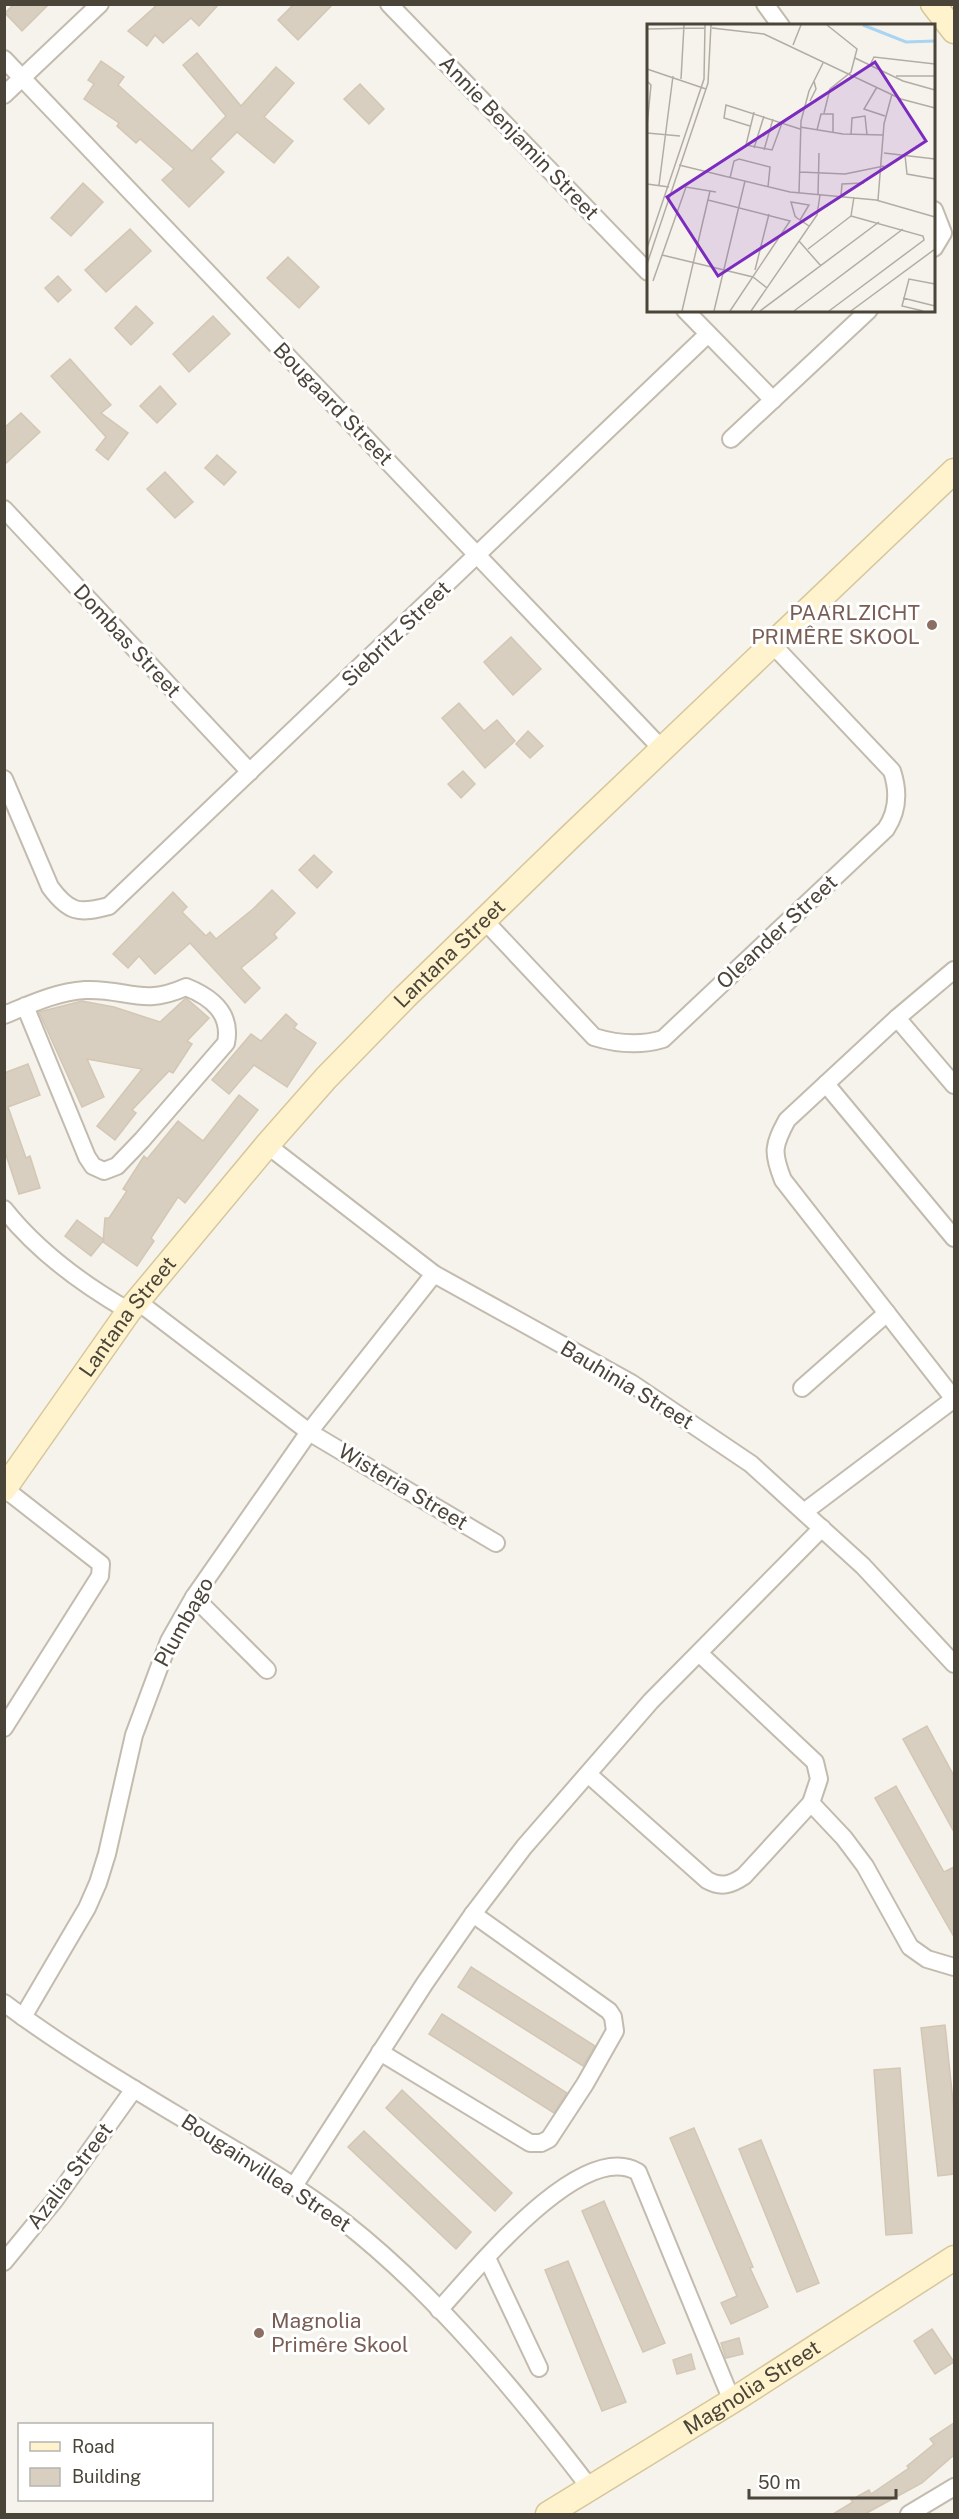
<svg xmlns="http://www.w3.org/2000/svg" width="959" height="2519" font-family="'Public Sans',sans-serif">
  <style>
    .building { fill: #d8cfc1; stroke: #d3c7b4; stroke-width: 1.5 }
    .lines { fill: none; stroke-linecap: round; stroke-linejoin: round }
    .street-casing { stroke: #c2bbae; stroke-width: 20 }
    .secondary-casing { stroke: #d6c79b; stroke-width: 27 }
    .street { stroke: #fff; stroke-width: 16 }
    .secondary { stroke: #fff3cd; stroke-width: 24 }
    .education-dot { fill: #8d6e63; stroke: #fff; stroke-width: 2 }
    .labels { text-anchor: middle; stroke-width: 6; stroke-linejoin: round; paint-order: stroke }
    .street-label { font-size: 21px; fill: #4b4439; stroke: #fff }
    .education-label { font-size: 21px; fill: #785e54; stroke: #fff; text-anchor: end }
    .inset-river { fill: none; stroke: #a9d4f2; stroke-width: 3 }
    .inset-road { fill: none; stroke: #b2ada4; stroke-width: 1.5 }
    .view { fill: #7b2cbf; fill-opacity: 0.15; stroke: #7b2cbf; stroke-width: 3 }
    .inset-edge { fill: none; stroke: #4b4439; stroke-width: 3 }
  </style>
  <rect width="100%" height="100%" fill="#f6f3ec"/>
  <g class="building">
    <path d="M14 4H49L22 31 5 13Z"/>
    <path d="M158 4H219L199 26 191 18 163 43 155 35 147 46 128 31Z"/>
    <path d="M294 4H333L298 40 278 20Z"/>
    <path d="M197 53 241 106 276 67 294 83 264 117 293 141 274 163 237 132 210 159 224 172 189 207 162 180 174 169 140 139 136 143 117 126 119 123 84 99 94 84 88 80 101 61 124 77 118 85 192 151 226 116 183 65Z"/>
    <path d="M360 84 384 109 369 124 344 99Z"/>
    <path d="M83 183 103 202 71 236 51 218Z"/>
    <path d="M130 229 151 251 106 292 85 270Z"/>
    <path d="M288 257 319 287 299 308 267 278Z"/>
    <path d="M58 276 71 290 58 302 45 288Z"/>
    <path d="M136 306 153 323 131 345 115 328Z"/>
    <path d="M213 316 230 334 189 372 173 354Z"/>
    <path d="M70 359 111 405 101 413 128 433 108 460 96 450 106 437 51 376Z"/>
    <path d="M160 386 176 404 157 423 140 406Z"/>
    <path d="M21 413 40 432 4 465V428Z"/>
    <path d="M217 455 236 472 224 485 205 468Z"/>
    <path d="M165 472 193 502 175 518 147 489Z"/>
    <path d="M511 637 541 669 513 695 484 662Z"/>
    <path d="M459 703 484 731 497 720 515 741 485 768 442 718Z"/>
    <path d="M528 731 543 746 530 758 516 744Z"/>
    <path d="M463 771 475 784 461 798 448 784Z"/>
    <path d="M314 855 332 872 317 888 299 870Z"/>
    <path d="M272 890 295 913 274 934 277 938 241 968 260 988 245 1003 190 943 155 974 139 956 128 968 113 954 173 892 187 907 182 912 206 936 210 932 216 939 253 909Z"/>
    <path d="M186 998 209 1018 187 1041 192 1044 173 1073 169 1071 132 1110 136 1113 115 1140 97 1126 142 1069 87 1059 104 1097 82 1107 39 1012 82 1001 114 1007 160 1022Z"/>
    <path d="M286 1014 297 1024 294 1028 316 1043 287 1087 254 1065 229 1094 212 1080 251 1034 261 1041Z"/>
    <path d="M28 1064 40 1095 8 1107 26 1158 30 1156 40 1188 19 1194 4 1149V1073Z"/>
    <path d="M239 1095 258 1110 185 1203 178 1197 151 1238 154 1241 137 1266 103 1242 105 1218H109L127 1191 123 1189 144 1156 147 1159 178 1121 203 1141Z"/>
    <path d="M77 1220 104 1240 91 1256 65 1236Z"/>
    <path d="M927 1726 954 1776V1832L903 1739Z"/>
    <path d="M896 1786 944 1872 954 1867V1937L875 1798Z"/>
    <path d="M471 1967 595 2046 583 2066 458 1987Z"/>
    <path d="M442 2014 567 2093 554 2113 429 2034Z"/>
    <path d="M945 2025 954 2111V2174L938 2176 921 2028Z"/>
    <path d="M900 2068 912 2233 886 2235 874 2070Z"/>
    <path d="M402 2090 512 2193 495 2211 386 2108Z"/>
    <path d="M694 2128 753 2267 750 2268 768 2307 731 2324 721 2303 737 2296 670 2138Z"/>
    <path d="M364 2131 471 2232 456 2249 348 2147Z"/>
    <path d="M761 2140 819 2283 797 2292 739 2149Z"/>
    <path d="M604 2201 665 2343 643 2352 582 2211Z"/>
    <path d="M568 2261 626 2402 602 2411 545 2270Z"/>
    <path d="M932 2329 954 2362 935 2374 914 2341Z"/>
    <path d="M739 2338 743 2354 726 2358 721 2343Z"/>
    <path d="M691 2354 695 2369 677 2374 673 2360Z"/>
    <path d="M954 2423V2455L922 2483 865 2514H833L853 2502 851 2500 869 2490 871 2494 909 2468 907 2466 934 2444 930 2439Z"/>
  </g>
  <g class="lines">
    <defs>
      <g id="street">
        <path d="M389 4 648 272"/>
        <path d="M765 4 781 26"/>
        <path d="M4 59 662 749"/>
        <path d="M4 95 100 4"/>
        <path d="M934 210 943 233 934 248"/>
        <path d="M685 310 773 400"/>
        <path d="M731 439 869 310"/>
        <path d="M4 509 250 772"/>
        <path d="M4 779 50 887C69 913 79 914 109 906L708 334"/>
        <path d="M484 920 594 1037C617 1044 640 1046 663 1039L886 829C898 811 899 792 892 771L772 644"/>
        <path d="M954 970 897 1018 787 1120C773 1146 772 1152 783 1180L954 1399"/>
        <path d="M4 1015C31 1004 56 992 85 990 127 988 142 1007 186 987 211 997 232 1013 226 1043L142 1140 117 1166 104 1171 93 1166 87 1157 25 1006"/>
        <path d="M897 1018 954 1085"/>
        <path d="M826 1084 954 1238"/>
        <path d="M267 1145 434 1274 631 1383 751 1464 863 1566 954 1664"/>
        <path d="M4 1209C38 1252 82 1284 129 1311"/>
        <path d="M137 1301 309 1432 496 1543"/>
        <path d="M802 1388 887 1313"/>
        <path d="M804 1512 954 1399"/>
        <path d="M194 1597 267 1670"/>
        <path d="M4 1728 100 1576 101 1564 5 1489"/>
        <path d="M588 1774 707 1880C721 1888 731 1885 744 1876L811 1803 819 1779 815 1762 700 1654"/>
        <path d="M811 1803 844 1838 865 1866 910 1947 927 1959 954 1967"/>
        <path d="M4 2003C71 2053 144 2095 215 2138 259 2164 303 2190 344 2222 436 2294 519 2395 590 2488"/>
        <path d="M23 2017 87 1908 98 1883 107 1854 134 1735 169 1641 194 1597 309 1432 434 1274"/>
        <path d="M380 2052 530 2143H541L549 2139 585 2084 615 2031 613 2017 609 2011 473 1914"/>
        <path d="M294 2186 425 1983 473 1914 524 1847 651 1701 822 1528"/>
        <path d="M487 2258 539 2368"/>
        <path d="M4 2262 54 2201 134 2089"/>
        <path d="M439 2310C474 2272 581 2138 638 2172L732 2401"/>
        <path d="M909 2514 954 2487"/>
      </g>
      <g id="secondary">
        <path d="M933 4 954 31"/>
        <path id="s1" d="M4 1489 129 1311 267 1145 326 1078 405 997 572 835 954 471"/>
        <path id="s2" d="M548 2514 732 2401 954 2258"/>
      </g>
    </defs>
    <use href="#street" class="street-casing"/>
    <use href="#secondary" class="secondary-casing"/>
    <use href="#street" class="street"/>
    <use href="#secondary" class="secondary"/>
  </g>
  <g class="education-dot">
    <circle cx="932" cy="625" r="6"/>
    <circle cx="259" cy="2333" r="6"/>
  </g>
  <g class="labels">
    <g class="street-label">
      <text transform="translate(519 138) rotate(46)" y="7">Annie Benjamin Street</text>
      <text transform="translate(333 404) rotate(46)" y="7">Bougaard Street</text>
      <text transform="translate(396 634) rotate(-44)" y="7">Siebritz Street</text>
      <text transform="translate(127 641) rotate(47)" y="7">Dombas Street</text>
      <text transform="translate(777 932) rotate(-43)" y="7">Oleander Street</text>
      <text dy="7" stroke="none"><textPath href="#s1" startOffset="698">Lantana Street</textPath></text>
      <text dy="7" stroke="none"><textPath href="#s1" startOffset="212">Lantana Street</textPath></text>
      <text transform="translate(627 1385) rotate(31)" y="7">Bauhinia Street</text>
      <text transform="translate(403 1487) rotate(31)" y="7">Wisteria Street</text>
      <text transform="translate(184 1622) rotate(-61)" y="7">Plumbago</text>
      <text transform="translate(266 2173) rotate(33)" y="7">Bougainvillea Street</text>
      <text transform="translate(70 2176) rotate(-53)" y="7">Azalia Street</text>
      <text dy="7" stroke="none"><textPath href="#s2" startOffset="240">Magnolia Street</textPath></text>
    </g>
    <g class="education-label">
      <text x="920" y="620">PAARLZICHT<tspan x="920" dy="24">PRIMÊRE SKOOL</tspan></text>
      <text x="271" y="2328" text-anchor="start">Magnolia<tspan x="271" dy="24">Primêre Skool</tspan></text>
    </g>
  </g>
  <g transform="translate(647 24)">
    <rect width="288" height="288" fill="#f6f3ec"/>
    <path class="inset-river" d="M216 1 259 18 288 17"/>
    <path class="inset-road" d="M65 4 117 10 254 75 288 84M0 5 58 4M146 21 154 1M208 34 256 57 288 66M224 39 227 33 288 40M0 45 59 65M249 52H288M34 55 37 1M0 57 4 61 0 102M230 63 217 85 238 92M163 77 169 65 167 57M107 88 99 121 125 126 135 99M177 89 183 65 204 48 210 25 180 1M103 102 77 94 79 81 153 105M153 103 196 110 236 111M170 106 174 90H186V109M0 109 33 112M204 111 205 94 218 92 220 111M107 124 117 92M117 126 126 95M237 129 288 135M258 131 260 150 288 155M32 141 143 168 229 176 288 193M153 148 198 150 237 142M83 154 87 137 92 135 123 143 121 163M0 160 22 163M12 161 26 52M152 169 154 97 162 67 176 39M171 171 172 129M194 172 195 160 217 159M61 176 143 197 83 287M231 176 237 100 245 70M204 192 207 173M153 196 162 181 144 178 148 192 150 194 162 202M152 217 174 242M0 224 57 55 58 1M161 225 204 192M15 231 106 253 120 264M0 240 61 59 64 1M108 246 122 190M6 257 39 163 69 168M256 274 288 282M35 287 63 167M67 287 98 157M104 287 170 191 173 171M113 287 232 198M147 287 256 205M182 287 277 216 276 212 204 192M204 287 288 225M276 287 255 282 262 255 288 260"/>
    <path class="view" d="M228 38 279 117 71 252 20 173Z"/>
    <rect width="288" height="288" class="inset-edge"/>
  </g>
  <rect width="959" height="2519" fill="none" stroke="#4b4439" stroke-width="12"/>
  <rect x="18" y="2423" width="195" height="78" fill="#ffffff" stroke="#b7b4b0" stroke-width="1.5"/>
  <rect x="30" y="2442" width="30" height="9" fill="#fff3cd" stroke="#b7b4b0" stroke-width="1.5"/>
  <text x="72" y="2453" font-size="18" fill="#4b4439">Road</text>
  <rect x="30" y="2468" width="30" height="18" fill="#d8cfc1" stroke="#b7b4b0" stroke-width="1.5"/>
  <text x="72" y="2483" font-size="18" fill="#4b4439">Building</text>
  <path d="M749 2489v9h147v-9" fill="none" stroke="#4b4439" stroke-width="3"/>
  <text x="758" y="2489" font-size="18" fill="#4b4439" stroke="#ffffff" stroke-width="4.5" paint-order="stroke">50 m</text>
</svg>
